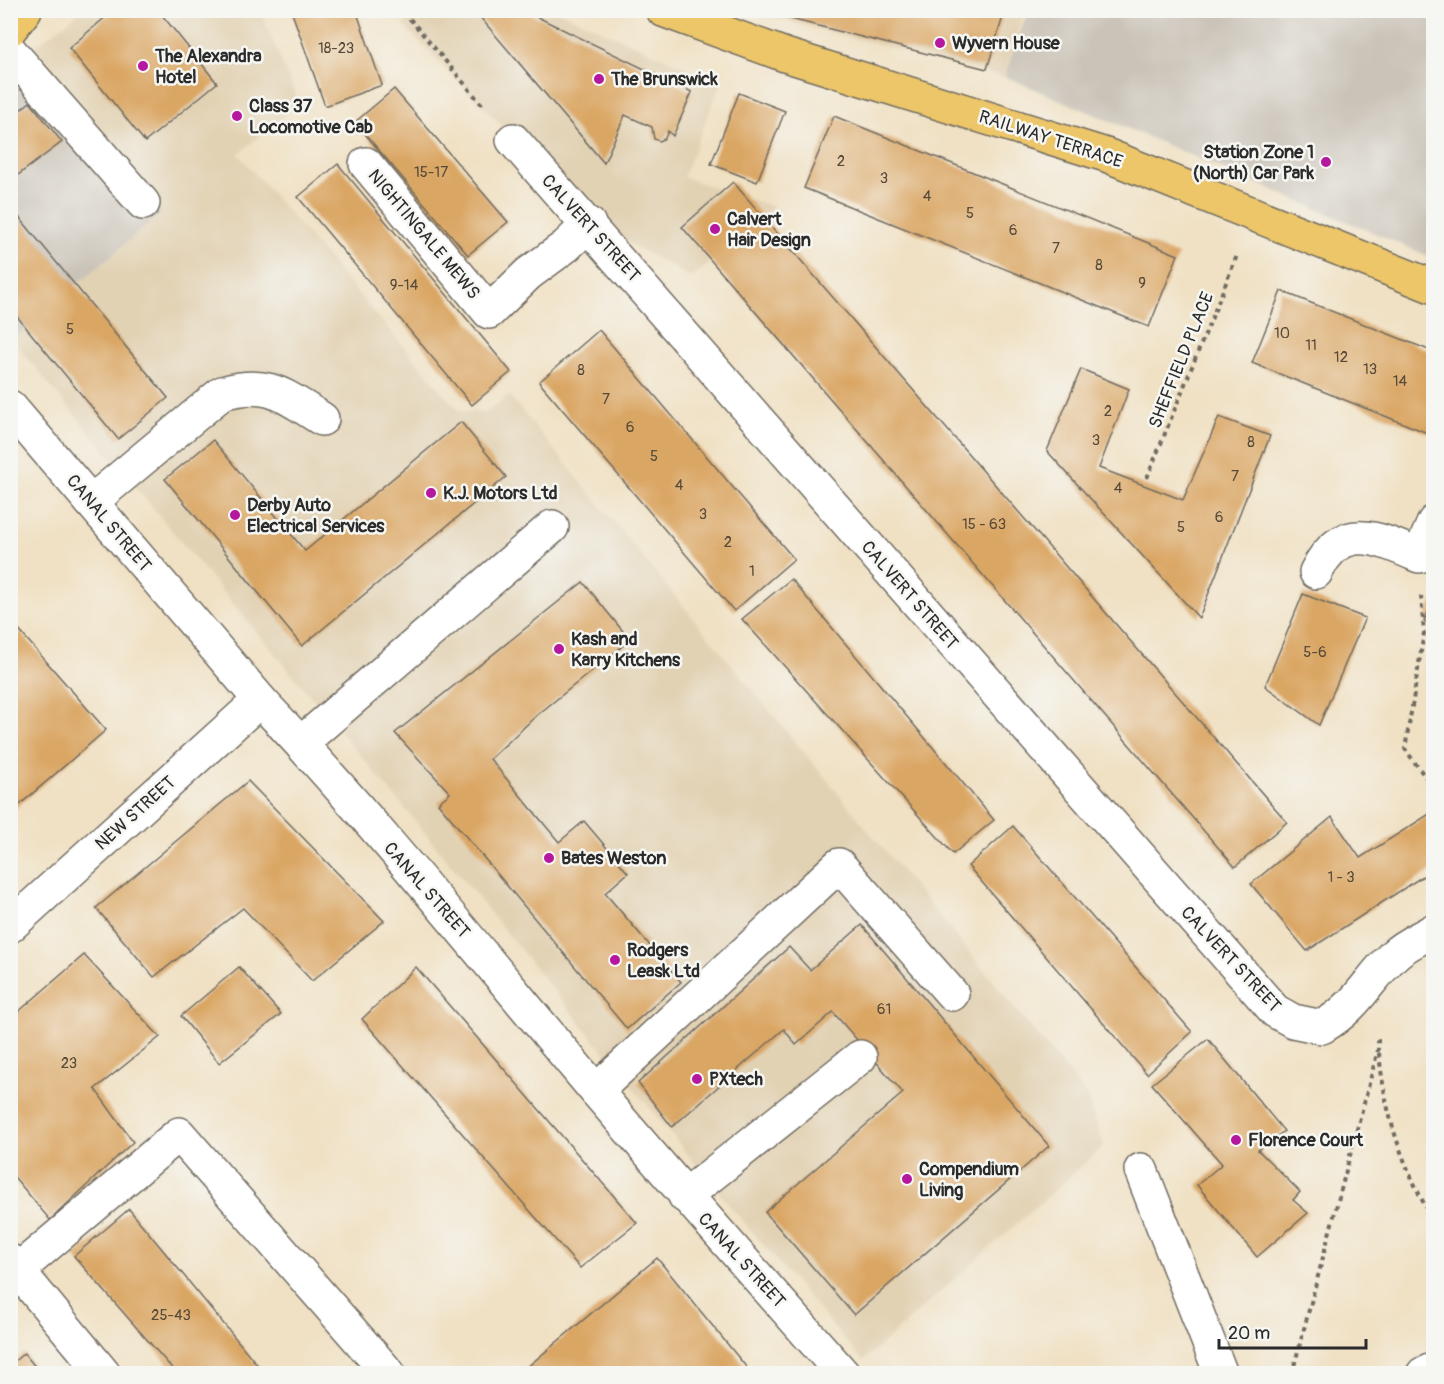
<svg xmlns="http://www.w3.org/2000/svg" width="1444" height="1384" font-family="Pangolin,sans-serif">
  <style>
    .built { fill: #e2d2b4 }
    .industrial { fill: #cac3b8 }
    .building { fill: #daa663 }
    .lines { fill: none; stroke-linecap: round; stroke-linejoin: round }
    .minor-casing { stroke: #706b61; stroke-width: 36 }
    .major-casing { stroke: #706b61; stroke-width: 36 }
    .path { stroke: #706b61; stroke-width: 4; stroke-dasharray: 4.5 4.5; stroke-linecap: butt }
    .minor { stroke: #fff; stroke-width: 33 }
    .major { stroke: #ecc669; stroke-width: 33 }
    .poi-dot { fill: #b5179e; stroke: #f6f6f2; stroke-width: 2 }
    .labels { text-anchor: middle; stroke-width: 5; stroke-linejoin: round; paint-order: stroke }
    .number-label { font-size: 15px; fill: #574a39 }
    .poi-label { font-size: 18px; font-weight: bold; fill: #2b2b2b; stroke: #f6f6f2; text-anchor: start }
    .street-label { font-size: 18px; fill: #2b2b2b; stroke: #f6f6f2 }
  </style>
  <rect width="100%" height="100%" fill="#f6f6f2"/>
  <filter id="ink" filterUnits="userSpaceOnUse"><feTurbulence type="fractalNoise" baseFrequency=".0167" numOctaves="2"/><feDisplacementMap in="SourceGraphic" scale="12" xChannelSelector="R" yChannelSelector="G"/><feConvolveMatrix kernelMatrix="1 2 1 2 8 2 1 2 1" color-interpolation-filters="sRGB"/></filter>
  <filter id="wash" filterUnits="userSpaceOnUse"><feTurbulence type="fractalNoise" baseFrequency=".008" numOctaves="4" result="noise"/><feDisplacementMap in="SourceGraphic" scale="24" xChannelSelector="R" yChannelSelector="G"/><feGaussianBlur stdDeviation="1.35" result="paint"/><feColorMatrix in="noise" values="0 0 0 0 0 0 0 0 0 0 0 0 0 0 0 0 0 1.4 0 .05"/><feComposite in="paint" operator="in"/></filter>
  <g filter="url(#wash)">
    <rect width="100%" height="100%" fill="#f0e1c4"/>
    <g class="built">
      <path d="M81 11H260L299 103 238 154 459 411 486 413 509 395 1086 1094 1104 1146 863 1361 734 1211 416 822 12 340 83 281 23 56Z"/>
      <path d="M416 11H558L721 83 683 177 774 207 692 278 602 228 403 25Z"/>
      <path d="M756 11H1025L1003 77 781 20Z"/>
    </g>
    <g class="industrial">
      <path d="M1028 11H1433V258L1004 76Z"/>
      <path d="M23 56 161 213 12 340 10 68Z"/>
    </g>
    <g id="blocks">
      <g class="building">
        <path d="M114 10H158L217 83 145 142 69 48Z"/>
        <path d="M291 10H356L382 85 325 106Z"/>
        <path d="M474 10H523L692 92 673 136 668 131 665 138 660 141 654 139 652 127 625 115 604 163Z"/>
        <path d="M1005 10 987 69 783 17 766 11Z"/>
        <path d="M394 89 508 222 468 255 355 122Z"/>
        <path d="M739 93 785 111 757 182 711 164Z"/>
        <path d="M30 102 62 142 10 181V118Z"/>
        <path d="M834 116 1178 255 1149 327 804 188Z"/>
        <path d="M338 164 511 372 472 405 298 197Z"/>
        <path d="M733 182 1287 822 1235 867 682 227Z"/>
        <path d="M10 206 168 398 118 439 10 308Z"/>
        <path d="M1281 291 1434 352V425L1430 434 1252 363Z"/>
        <path d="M599 330 794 559 734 611 539 382Z"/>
        <path d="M1081 369 1129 389 1099 468 1183 500 1219 417 1270 436 1199 618 1047 451Z"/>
        <path d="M461 422 506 477 302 646 165 479 213 440 305 551Z"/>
        <path d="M791 579 994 820 953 854 742 619Z"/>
        <path d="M583 582 630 640 536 716 490 759 559 842 584 821 628 873 605 893 681 982 627 1029 438 803 450 793 395 733Z"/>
        <path d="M1303 594 1365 618 1319 725 1265 686Z"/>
        <path d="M1434 599V626L1424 621Z"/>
        <path d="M10 620 106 730 10 813Z"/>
        <path d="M248 781 384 921 312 981 243 908 154 977 96 908Z"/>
        <path d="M1434 811V869L1307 951 1251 884 1332 817 1360 858Z"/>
        <path d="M1013 826 1192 1032 1147 1074 968 866Z"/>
        <path d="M862 925 1049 1146 854 1315 765 1212 903 1093 833 1012 796 1045 784 1029 672 1127 638 1083 789 947 810 970Z"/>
        <path d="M84 955 160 1037 95 1089 133 1142 50 1220 10 1172V1019Z"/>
        <path d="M239 967 281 1014 219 1063 181 1016Z"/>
        <path d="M416 967 637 1223 580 1268 362 1019Z"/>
        <path d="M1208 1039 1284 1131 1258 1150 1300 1192 1293 1200 1308 1213 1257 1257 1197 1185 1222 1164 1152 1084Z"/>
        <path d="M129 1209 265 1374H177L74 1256Z"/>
        <path d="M657 1258 752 1374H519Z"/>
        <path d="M24 1353 41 1374H10V1365Z"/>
      </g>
    </g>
  </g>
  <g filter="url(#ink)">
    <use href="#blocks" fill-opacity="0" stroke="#706b61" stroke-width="1.5"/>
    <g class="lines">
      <defs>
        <g id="minor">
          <path d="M10 51 143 203"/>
          <path d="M513 140 1275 1011 1293 1021 1322 1027C1358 1006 1366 982 1394 955 1404 945 1421 938 1434 930"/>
          <path d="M366 164 489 312 528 274 566 246 589 224"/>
          <path d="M10 407 260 700C378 825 485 959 596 1091 677 1186 760 1280 843 1374"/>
          <path d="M91 502 222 393C269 380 283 395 322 419"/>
          <path d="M1316 572C1341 521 1376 537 1419 556L1434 522"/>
          <path d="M301 743 552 527"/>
          <path d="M10 926 260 700"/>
          <path d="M596 1091 839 865 952 994"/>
          <path d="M1141 1170 1221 1374"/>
          <path d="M685 1196 860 1057"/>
          <path d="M10 1261 104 1374"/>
          <path d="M18 1270 179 1134 389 1374"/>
          <path d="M1423 1374 1434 1369"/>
        </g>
        <g id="major">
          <path d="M663 10 785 55 1106 155 1434 287"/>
          <path d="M10 29 25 10"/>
        </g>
      </defs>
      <use href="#minor" class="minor-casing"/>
      <use href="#major" class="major-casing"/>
      <g class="path">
        <path d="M408 10 410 19 485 108"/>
        <path d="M1147 478 1238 253"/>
        <path d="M1421 596 1424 633 1405 749 1434 789"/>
        <path d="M1379 1053C1386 1121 1402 1163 1434 1223"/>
        <path d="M1292 1374 1378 1050V1038"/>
      </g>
      <use href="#minor" class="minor"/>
      <use href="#major" class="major"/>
    </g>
  </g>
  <g class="poi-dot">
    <circle cx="940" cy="43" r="6"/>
    <circle cx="143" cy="66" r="6"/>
    <circle cx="599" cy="79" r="6"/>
    <circle cx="237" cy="116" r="6"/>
    <circle cx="1326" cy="162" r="6"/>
    <circle cx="715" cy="229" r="6"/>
    <circle cx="431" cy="493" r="6"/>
    <circle cx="235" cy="515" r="6"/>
    <circle cx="559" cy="649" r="6"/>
    <circle cx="549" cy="858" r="6"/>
    <circle cx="615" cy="960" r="6"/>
    <circle cx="697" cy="1079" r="6"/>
    <circle cx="1236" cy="1140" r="6"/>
    <circle cx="907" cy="1179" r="6"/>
  </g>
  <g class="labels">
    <g class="number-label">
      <text x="336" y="53">18-23</text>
      <text x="841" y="166">2</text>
      <text x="431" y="177">15-17</text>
      <text x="884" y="183">3</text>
      <text x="927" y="201">4</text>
      <text x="970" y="218">5</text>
      <text x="1013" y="235">6</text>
      <text x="1056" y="253">7</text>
      <text x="1099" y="270">8</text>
      <text x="1142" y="288">9</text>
      <text x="404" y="290">9-14</text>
      <text x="70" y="334">5</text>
      <text x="1282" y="338">10</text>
      <text x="1311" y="350">11</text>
      <text x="1341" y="362">12</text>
      <text x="1370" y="374">13</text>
      <text x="581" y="375">8</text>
      <text x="1400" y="386">14</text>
      <text x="606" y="404">7</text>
      <text x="1108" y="416">2</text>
      <text x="630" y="432">6</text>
      <text x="1096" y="445">3</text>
      <text x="1251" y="447">8</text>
      <text x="654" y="461">5</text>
      <text x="1235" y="481">7</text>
      <text x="679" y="490">4</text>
      <text x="1118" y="493">4</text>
      <text x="703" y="519">3</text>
      <text x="1219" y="522">6</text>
      <text x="984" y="529">15 - 63</text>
      <text x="1181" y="532">5</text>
      <text x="728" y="547">2</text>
      <text x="752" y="576">1</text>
      <text x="1315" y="657">5-6</text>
      <text x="1341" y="882">1 - 3</text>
      <text x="884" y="1014">61</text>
      <text x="69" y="1068">23</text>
      <text x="171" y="1320">25-43</text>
    </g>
    <g class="poi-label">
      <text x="952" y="49">Wyvern House</text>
      <text x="155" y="62">The Alexandra<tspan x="155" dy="21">Hotel</tspan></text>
      <text x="611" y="85">The Brunswick</text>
      <text x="249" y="112">Class 37<tspan x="249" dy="21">Locomotive Cab</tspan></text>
      <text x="1314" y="158" text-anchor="end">Station Zone 1<tspan x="1314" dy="21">(North) Car Park</tspan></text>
      <text x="727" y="225">Calvert<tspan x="727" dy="21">Hair Design</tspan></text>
      <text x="443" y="499">K.J. Motors Ltd</text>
      <text x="247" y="511">Derby Auto<tspan x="247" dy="21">Electrical Services</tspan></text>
      <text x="571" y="645">Kash and<tspan x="571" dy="21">Karry Kitchens</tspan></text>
      <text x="561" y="864">Bates Weston</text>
      <text x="627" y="956">Rodgers<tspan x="627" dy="21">Leask Ltd</tspan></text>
      <text x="709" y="1085">PXtech</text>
      <text x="1248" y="1146">Florence Court</text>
      <text x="919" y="1175">Compendium<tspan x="919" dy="21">Living</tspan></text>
    </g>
    <g class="street-label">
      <text transform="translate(1051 139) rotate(18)" y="6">RAILWAY TERRACE</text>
      <text transform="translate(591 228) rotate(48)" y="6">CALVERT STREET</text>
      <text transform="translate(424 234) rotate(50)" y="6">NIGHTINGALE MEWS</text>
      <text transform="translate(1181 360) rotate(-68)" y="6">SHEFFIELD PLACE</text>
      <text transform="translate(109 523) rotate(50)" y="6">CANAL STREET</text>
      <text transform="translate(910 595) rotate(49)" y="6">CALVERT STREET</text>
      <text transform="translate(135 813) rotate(-42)" y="6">NEW STREET</text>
      <text transform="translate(427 890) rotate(49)" y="6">CANAL STREET</text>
      <text transform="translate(1231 959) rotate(47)" y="6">CALVERT STREET</text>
      <text transform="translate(742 1260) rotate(48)" y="6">CANAL STREET</text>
    </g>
  </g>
  <rect width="1444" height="1384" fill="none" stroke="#f6f6f2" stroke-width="36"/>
  <path d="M1219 1339v9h147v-9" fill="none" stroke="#2b2b2b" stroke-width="3"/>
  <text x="1228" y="1339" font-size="18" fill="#2b2b2b" stroke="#f6f6f2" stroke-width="4.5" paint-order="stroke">20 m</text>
</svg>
